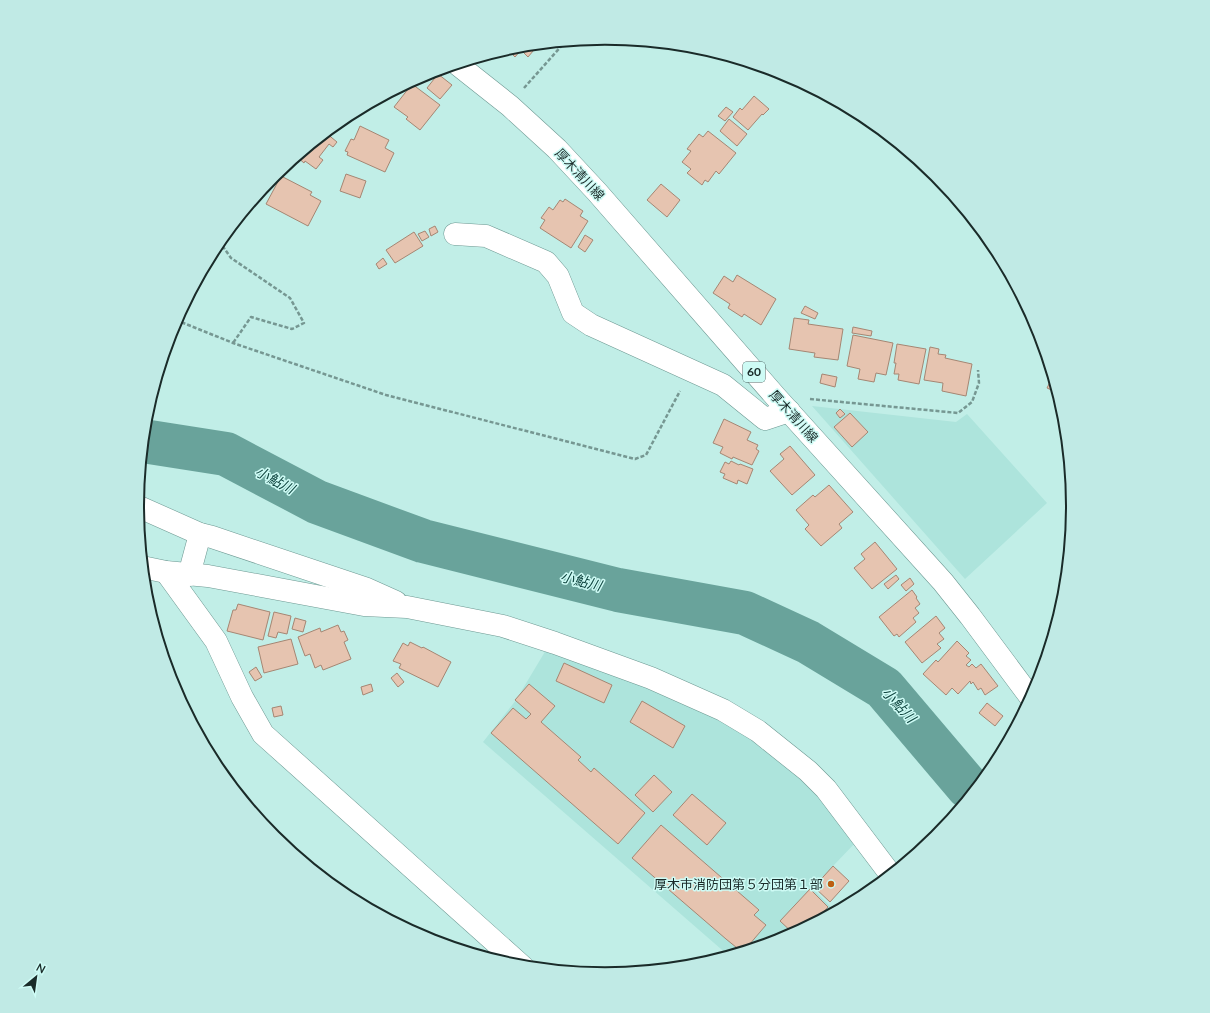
<svg xmlns="http://www.w3.org/2000/svg" width="1210" height="1013" font-family="Lato,'Noto Sans JP',sans-serif">
  <style>
    .built { fill: #ade4dc }
    .lines { fill: none; stroke-linecap: round; stroke-linejoin: round }
    .river { stroke: #69a39b; stroke-width: 44 }
    .building { fill: #e6c4b0; stroke: #a58673 }
    .minor-casing { stroke: #6d9892; stroke-width: 23 }
    .major-casing { stroke: #6d9892; stroke-width: 23 }
    .path { stroke: #769792; stroke-width: 2.5; stroke-dasharray: 4 2; stroke-linecap: butt }
    .minor { stroke: #fff; stroke-width: 22 }
    .major { stroke: #fff; stroke-width: 22 }
    .poi-dot { fill: #bc5f11; stroke: #cefbf5; stroke-width: 1.5 }
    .labels { text-anchor: middle; stroke-width: 3; stroke-linejoin: round; paint-order: stroke }
    .shield { fill: #cefbf5; stroke: #506966; stroke-width: 1 }
    .shield-label { font-size: 12px; font-weight: bold; fill: #1a2b29 }
    .street-label { font-size: 13px; fill: #1a2b29; stroke: #cefbf5 }
    .poi-label { font-size: 13px; fill: #1a2b29; stroke: #cefbf5; text-anchor: end }
    .water-label { font-size: 14px; font-style: italic; fill: #114741; stroke: #cefbf5 }
    .rim { fill: none; stroke: #1a2b29; stroke-width: 2 }
  </style>
  <rect width="100%" height="100%" fill="#c1eee7"/>
  <g class="built">
    <path d="M812 406 956 422 967 414 1047 503 965 579Z"/>
    <path d="M549 645 739 728 813 787 856 842 812 888 836 912 784 939 729 956 483 742 516 700Z"/>
  </g>
  <g class="lines">
    <path class="river" d="M143 441 226 454 317 502 423 541 618 590 745 613 808 642 884 688 968 787 974 791"/>
  </g>
  <g class="building">
    <path d="M539 44 528 57 521 50 515 57 507 49 514 47Z"/>
    <path d="M438 74 452 85 440 99 427 88Z"/>
    <path d="M412 84 440 105 420 130 406 119 408 117 394 107Z"/>
    <path d="M754 96 769 109 763 115 762 114 748 130 733 117 740 108 742 110Z"/>
    <path d="M726 107 733 112 725 121 718 116Z"/>
    <path d="M729 119 747 134 737 146 720 131Z"/>
    <path d="M360 126 389 140 385 148 394 153 385 172 347 155 348 152 345 151 351 139 354 140Z"/>
    <path d="M708 131 736 153 719 174 716 171 708 182 705 180 702 185 687 173 691 169 682 162 691 151 687 149 699 134 703 137Z"/>
    <path d="M327 132 326 133 337 142 333 147 329 144 319 157 323 160 316 169 305 161 304 163 297 157Z"/>
    <path d="M346 174 366 181 360 198 340 191Z"/>
    <path d="M281 176 312 192 310 195 321 201 308 226 266 204Z"/>
    <path d="M661 184 680 200 667 217 647 200Z"/>
    <path d="M565 199 583 211 580 216 588 221 571 248 540 228 545 220 541 218 549 207 553 210 560 200 563 202Z"/>
    <path d="M435 226 438 232 431 236 429 229Z"/>
    <path d="M425 231 429 237 422 241 418 234Z"/>
    <path d="M414 232 423 246 395 263 386 250Z"/>
    <path d="M585 235 593 240 585 252 578 247Z"/>
    <path d="M383 258 387 264 379 269 376 264Z"/>
    <path d="M737 275 776 299 761 325 744 314 742 317 728 308 730 304 713 293 724 276 733 282Z"/>
    <path d="M805 306 818 313 815 319 801 313Z"/>
    <path d="M794 318 809 320 808 324 843 329 838 360 814 357 815 353 789 349Z"/>
    <path d="M853 327 872 331 871 336 852 333Z"/>
    <path d="M853 335 893 343 886 375 876 373 874 382 858 379 860 369 847 366Z"/>
    <path d="M897 344 926 349 919 384 898 380 899 374H894L896 363H894Z"/>
    <path d="M930 347 939 349 938 354 946 355 945 358 972 364 966 396 942 391 943 383 924 380Z"/>
    <path d="M822 374 837 377 835 387 820 383Z"/>
    <path d="M1053 376 1058 393 1047 388Z"/>
    <path d="M840 409 845 414 840 418 836 413Z"/>
    <path d="M850 413 868 432 852 447 834 427Z"/>
    <path d="M724 419 751 432 747 440 758 445 756 449 759 451 752 465 733 457 732 459 720 453 723 447 713 443Z"/>
    <path d="M790 446 815 475 792 495 770 471 784 459 780 454Z"/>
    <path d="M731 461 739 465 740 464 753 469 747 484 738 480 737 484 723 478 725 474 720 472 725 462 729 464Z"/>
    <path d="M829 485 853 512 839 524 842 528 821 546 805 529 809 525 796 510 813 495 815 497Z"/>
    <path d="M875 542 897 569 872 589 854 568 865 559 861 554Z"/>
    <path d="M896 575 899 579 888 589 884 584Z"/>
    <path d="M910 578 914 584 906 591 901 585Z"/>
    <path d="M912 590 917 597 916 598 920 604 915 608 919 613 913 618 916 622 899 637 897 634 894 636 879 617Z"/>
    <path d="M238 604 270 612 263 640 227 631 233 610H236Z"/>
    <path d="M274 612 291 616 287 634 278 632 276 638 268 636Z"/>
    <path d="M936 616 945 628 939 633 944 639 937 644 941 648 922 663 905 642Z"/>
    <path d="M295 618 306 621 303 632 292 629Z"/>
    <path d="M338 625 341 632 344 631 348 640 344 642 351 659 323 670 321 665 315 668 310 654 305 656 298 637 320 628 321 632Z"/>
    <path d="M291 639 298 664 264 673 258 647Z"/>
    <path d="M957 641 969 653 966 656 971 660 966 665 969 667 972 664 976 668 981 664 998 686 985 695 981 688 978 690 973 682 971 684 970 681 958 694 952 688 946 695 923 674 936 660 938 662Z"/>
    <path d="M410 642 422 648 423 647 451 662 438 687 399 668 401 664 393 661 403 643 408 646Z"/>
    <path d="M564 663 612 685 604 703 556 681Z"/>
    <path d="M256 667 262 677 255 681 249 672Z"/>
    <path d="M397 673 404 682 398 687 391 678Z"/>
    <path d="M371 684 373 691 363 695 361 687Z"/>
    <path d="M529 684 555 706 541 722 581 757 578 760 591 772 594 768 645 813 618 844 491 733 513 708 526 719 531 714 515 700Z"/>
    <path d="M642 701 685 726 673 748 630 722Z"/>
    <path d="M987 703 1003 716 995 726 979 713Z"/>
    <path d="M281 706 283 715 274 717 272 708Z"/>
    <path d="M654 775 672 792 653 812 635 795Z"/>
    <path d="M692 794 726 823 707 845 673 815Z"/>
    <path d="M661 825 759 910 754 915 766 925 743 952H742L726 939 632 858Z"/>
    <path d="M833 866 849 881 830 902 814 887Z"/>
    <path d="M810 889 828 907 812 925 794 934 780 921Z"/>
  </g>
  <g class="lines">
    <defs>
      <g id="minor">
        <path d="M455 234 486 236 546 262 558 276 573 313 591 325 723 385 765 419 789 411"/>
        <path d="M137 506 200 534 212 537 367 589 396 602"/>
        <path d="M142 567 166 572 208 576 364 605 407 607 503 626 555 643 651 678 723 710 758 731 808 771 826 789 891 875"/>
        <path d="M166 572 216 641 242 697 263 734 523 967"/>
        <path d="M189 575 200 534"/>
      </g>
      <path id="major" d="M457 64 510 106 557 149 597 192 775 396 943 582 970 616 1031 698"/>
    </defs>
    <use href="#minor" class="minor-casing"/>
    <use href="#major" class="major-casing"/>
    <g class="path">
      <path d="M524 88 565 42"/>
      <path d="M219 241 231 258 290 298 304 323 292 329 251 317 233 343"/>
      <path d="M176 320 233 343 386 395 635 459 646 455 680 391"/>
      <path d="M810 399 958 413 972 402 979 383 978 370"/>
    </g>
    <use href="#minor" class="minor"/>
    <use href="#major" class="major"/>
  </g>
  <circle class="poi-dot" cx="831" cy="884" r="4"/>
  <g class="labels">
    <rect class="shield" x="743" y="362" width="22" height="20" rx="3"/>
    <g class="shield-label">
      <text x="754" y="376">60</text>
    </g>
    <g class="street-label">
      <text transform="translate(580 174) rotate(47)" y="5">厚木清川線</text>
      <text transform="translate(794 416) rotate(48)" y="5">厚木清川線</text>
    </g>
    <g class="poi-label">
      <text x="823" y="889">厚木市消防団第５分団第１部</text>
    </g>
    <g class="water-label">
      <text transform="translate(275 480) rotate(28)" y="5">小鮎川</text>
      <text transform="translate(581 581) rotate(14)" y="5">小鮎川</text>
      <text transform="translate(899 705) rotate(47)" y="5">小鮎川</text>
    </g>
  </g>
  <path d="M0 0H1210V1013H0ZM144 506a461 461 0 1 1 922 0a461 461 0 1 1-922 0Z" fill="#c0eae5" fill-rule="evenodd"/>
  <path class="rim" d="M144 506a461 461 0 1 1 922 0a461 461 0 1 1-922 0Z"/>
  <g transform="translate(36 977) rotate(29)" stroke="#cefbf5" stroke-width="3" paint-order="stroke">
  <path d="M0-3L7 15L0 10L-7 15Z" fill="#1a2b29"/>
  <text y="-6" font-size="11" font-weight="bold" text-anchor="middle" fill="#1a2b29">N</text>
  </g>
</svg>
